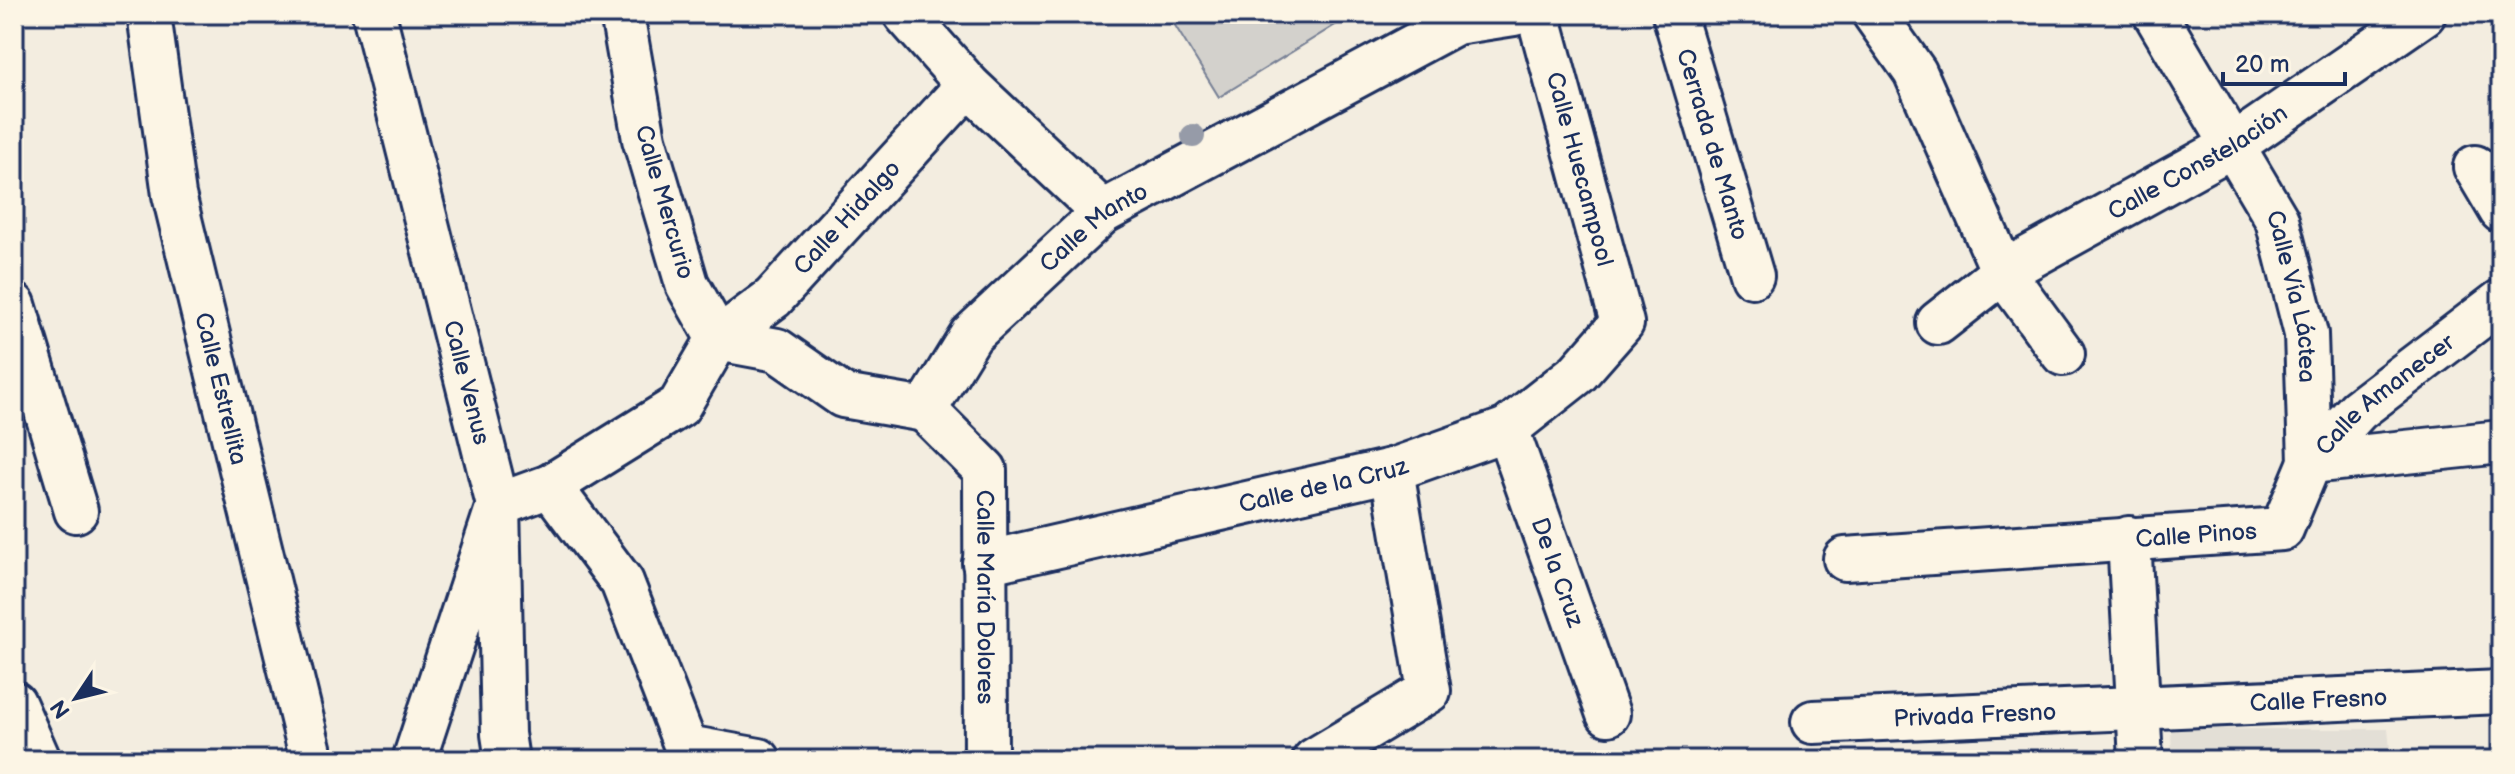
<svg xmlns="http://www.w3.org/2000/svg" width="2515" height="774" font-family="'Balsamiq Sans',sans-serif">
  <style>
    .built { fill: #e3dfd6 }
    .green { fill: #d3d1cc; stroke: #778095; stroke-width: 2 }
    .lines { fill: none; stroke-linecap: round; stroke-linejoin: round }
    .minor-casing { stroke: #1b2f5e; stroke-width: 48 }
    .minor { stroke: #fcf5e5; stroke-width: 42 }
    .tree { fill: #969ba8 }
    .labels { text-anchor: middle; stroke-width: 8; stroke-linejoin: round; paint-order: stroke }
    .street-label { font-size: 24px; fill: #1b2f5e; stroke: #fcf5e5 }
  </style>
  <rect width="100%" height="100%" fill="#f3ede0"/>
  <filter id="ink" filterUnits="userSpaceOnUse"><feTurbulence type="fractalNoise" baseFrequency=".0125" numOctaves="2"/><feDisplacementMap in="SourceGraphic" scale="16" xChannelSelector="R" yChannelSelector="G"/><feConvolveMatrix kernelMatrix="1 2 1 2 8 2 1 2 1" color-interpolation-filters="sRGB"/></filter>
  <g filter="url(#ink)">
    <path class="built" d="M2171 729H2388L2391 760H2172Z"/>
    <path class="green" d="M1168 14H1353L1219 97Z"/>
    <g class="lines">
      <defs>
        <g id="minor">
          <path id="s1" d="M149 14 174 195 312 760"/>
          <path id="s2" d="M374 14 498 505 503 734 507 760"/>
          <path d="M905 14 968 85 1103 212"/>
          <path id="s3" d="M1674 14 1752 276"/>
          <path d="M1874 14 1915 72 2003 272 2063 354"/>
          <path id="s4" d="M2155 14 2277 220 2306 334 2310 462"/>
          <path d="M2475 167 2501 211"/>
          <path d="M14 305 76 511"/>
          <path id="s5" d="M1938 323 2003 272 2234 145 2424 14"/>
          <path id="s6" d="M718 339 773 298 968 85"/>
          <path d="M718 339 777 350 843 396 925 410"/>
          <path id="s7" d="M925 410 971 335 1103 212 1456 23 1514 14"/>
          <path id="s8" d="M925 410 985 470 986 760"/>
          <path id="s9" d="M1507 429 1608 714"/>
          <path d="M2310 462 2501 442"/>
          <path d="M550 486 622 582 691 760"/>
          <path d="M2129 538 2141 760"/>
          <path id="s10" d="M1845 559 2282 529 2310 462 2358 410 2501 301"/>
          <path id="s11" d="M984 563 1392 470 1507 429 1578 373 1622 323 1538 14"/>
          <path d="M14 703 39 760"/>
          <path id="s12" d="M1813 722 2501 692"/>
          <path d="M687 747 759 760"/>
          <path d="M414 760 498 505 550 486 679 406 718 339 687 284 644 139 622 14"/>
          <path d="M1314 760 1429 691 1392 470"/>
        </g>
      </defs>
      <use href="#minor" class="minor-casing"/>
      <use href="#minor" class="minor"/>
    </g>
    <circle class="tree" cx="1193" cy="136" r="12"/>
  </g>
  <g class="labels">
    <g class="street-label">
      <text dy="8" stroke="none"><textPath href="#s3" startOffset="136">Cerrada de Manto</textPath></text>
      <text dy="8" stroke="none"><textPath href="#s5" startOffset="306">Calle Constelación</textPath></text>
      <text transform="translate(1580 169) rotate(75)" y="8">Calle Huecampool</text>
      <text transform="translate(665 202) rotate(74)" y="8">Calle Mercurio</text>
      <text dy="8" stroke="none"><textPath href="#s6" startOffset="178">Calle Hidalgo</textPath></text>
      <text dy="8" stroke="none"><textPath href="#s7" startOffset="252">Calle Manto</textPath></text>
      <text dy="8" stroke="none"><textPath href="#s4" startOffset="318">Calle Vía Láctea</textPath></text>
      <text dy="8" stroke="none"><textPath href="#s2" startOffset="380">Calle Venus</textPath></text>
      <text dy="8" stroke="none"><textPath href="#s1" startOffset="382">Calle Estrellita</textPath></text>
      <text dy="8" stroke="none"><textPath href="#s10" startOffset="612">Calle Amanecer</textPath></text>
      <text dy="8" stroke="none"><textPath href="#s11" startOffset="348">Calle de la Cruz</textPath></text>
      <text dy="8" stroke="none"><textPath href="#s10" startOffset="352">Calle Pinos</textPath></text>
      <text dy="8" stroke="none"><textPath href="#s9" startOffset="152">De la Cruz</textPath></text>
      <text dy="8" stroke="none"><textPath href="#s8" startOffset="212">Calle María Dolores</textPath></text>
      <text dy="8" stroke="none"><textPath href="#s12" startOffset="506">Calle Fresno</textPath></text>
      <text dy="8" stroke="none"><textPath href="#s12" startOffset="162">Privada Fresno</textPath></text>
    </g>
  </g>
  <rect width="2515" height="774" fill="none" stroke="#fcf5e5" stroke-width="48"/>
  <rect x="24" y="24" width="2467" height="726" fill="none" stroke="#1b2f5e" stroke-width="3" filter="url(#ink)"/>
  <g transform="translate(76 698) rotate(235)" stroke="#fcf5e5" stroke-width="6" paint-order="stroke">
  <path d="M0-6L14 30L0 20L-14 30Z" fill="#1b2f5e"/>
  <text y="-12" font-size="22" font-weight="bold" text-anchor="middle" fill="#1b2f5e">N</text>
  </g>
  <path d="M2223 72v12h122v-12" fill="none" stroke="#1b2f5e" stroke-width="4"/>
  <text x="2235" y="72" font-size="24" fill="#1b2f5e" stroke="#fcf5e5" stroke-width="6" paint-order="stroke">20 m</text>
</svg>
